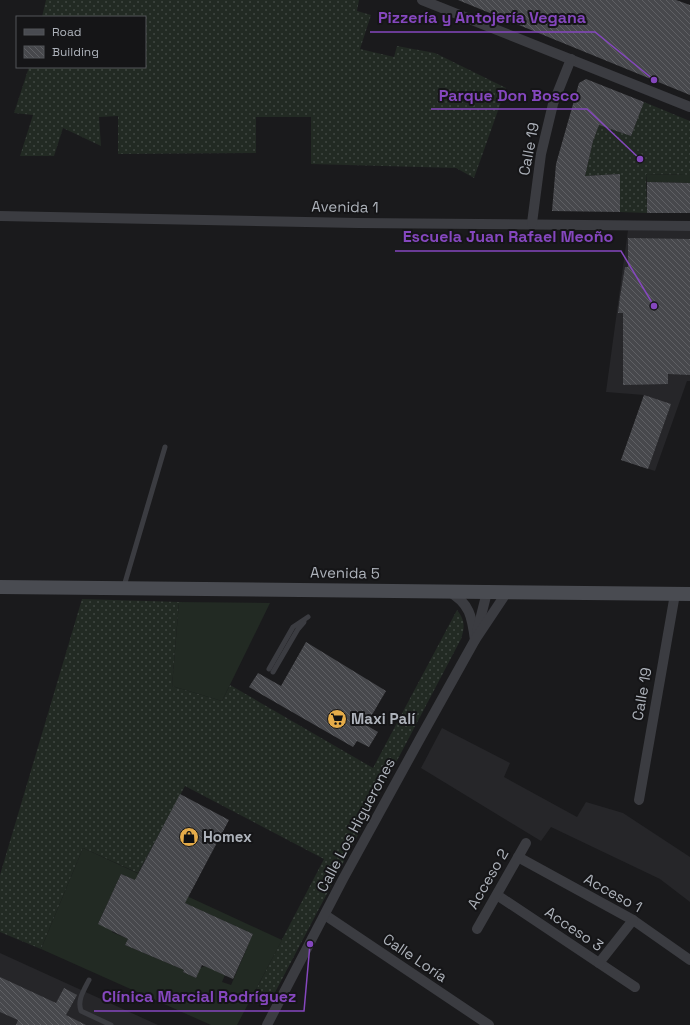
<svg xmlns="http://www.w3.org/2000/svg" width="690" height="1025" font-family="'Space Grotesk',sans-serif">
  <style>
    .built { fill: #262629 }
    .grass { fill: url(#grass-dots) }
    .garden { fill: #222a23; fill-rule: evenodd }
    .building { fill: url(#building-back-hatch) }
    .lines { fill: none; stroke-linecap: round; stroke-linejoin: round }
    .lane { stroke: #3b3c41; stroke-width: 5 }
    .street { stroke: #3b3c41; stroke-width: 10 }
    .secondary { stroke: #494b51; stroke-width: 14 }
    .labels { text-anchor: middle; stroke-width: 4; stroke-linejoin: round; paint-order: stroke }
    .street-label { font-size: 15px; fill: #adb2ba; stroke: #151517 }
    .poi-label { font-size: 15px; font-weight: bold; fill: #adb2ba; stroke: #151517; text-anchor: start }
    .leader { fill: none; stroke: #8547be; stroke-width: 1.5 }
    .callout-dot { fill: #8547be; stroke: #151517; stroke-width: 1.5 }
    .callout-label { font-size: 16px; text-anchor: middle; font-weight: bold; fill: #8547be; stroke: #151517; stroke-width: 4; stroke-linejoin: round; paint-order: stroke }
  </style>
  <defs>
    <pattern id="grass-dots" width="8" height="8" patternUnits="userSpaceOnUse"><rect width="8" height="8" fill="#222a23"/><path d="M2 2h.1M6 6h.1" fill="none" stroke="#3f4641" stroke-width="1.8" stroke-linecap="round"/></pattern>
    <pattern id="building-back-hatch" width="6" height="6" patternUnits="userSpaceOnUse"><rect width="6" height="6" fill="#47484c"/><path d="M-1 5l2 2M0 0l6 6M5-1l2 2" fill="none" stroke="#5f6064"/></pattern>
  </defs>
  <rect width="100%" height="100%" fill="#1a1a1c"/>
  <g class="built">
    <path d="M628 230 690 231V381H687L655 471 621 460 644 395 606 392Z"/>
    <path d="M442 728 510 763 504 777 577 817 586 802 623 813 690 857V902L660 879 551 827 541 841 421 768Z"/>
    <path d="M0 953 158 1025H0Z"/>
  </g>
  <g class="grass">
    <path d="M46 0H359L357 11 371 15 360 49 394 57 397 46 435 53 506 88 474 178 456 168 311 164V117H256V153L118 154V116L99 117 101 146 63 128 54 156H20L33 115 14 113 29 67H145V17H42Z"/>
    <path d="M644 102 690 121V175L646 174 647 213 620 212V174L585 176 593 141 599 125 631 136Z"/>
    <path d="M82 599 179 602 172 686 222 701 230 685 373 768 457 610C465 620 465 627 461 639L271 1000C263 1007 258 1005 250 1001L324 859 185 786 138 873 83 848 41 949 0 932V875Z"/>
  </g>
  <g class="garden">
    <path d="M646 174 690 175V183L647 182Z"/>
    <path d="M179 602 270 603 222 701 172 686Z"/>
    <path d="M83 848 282 940 237 1025H211L41 949ZM121 874 253 934 231 985 222 982 225 975 205 966 200 968 196 978 183 972 184 970 125 945 128 939 112 932 123 908 98 924Z"/>
  </g>
  <g class="building">
    <path d="M458 0H676L690 5V95Z"/>
    <path d="M586 79 644 102 631 136 599 125 593 141 585 176 620 174V212L552 211 556 164 579 83Z"/>
    <path d="M647 182 690 183V213H647Z"/>
    <path d="M628 238 690 239V375L668 374V384L623 385V313H618L620 297 625 267H628Z"/>
    <path d="M644 395 671 404 648 469 621 460Z"/>
    <path d="M306 642 386 691 366 725 378 732 369 747 357 741 353 747 249 687 258 673 281 686Z"/>
    <path d="M180 794 229 820 185 903 253 934 233 979 202 965 196 978 183 972 184 970 125 945 128 939 98 924 121 874 135 880Z"/>
    <path d="M0 977 56 1003 64 988 77 995 66 1015 86 1025H16L18 1020 0 1012Z"/>
  </g>
  <g class="lines">
    <g class="lane">
      <path d="M124 586 165 447"/>
      <path d="M269 669 293 627 308 617"/>
      <path d="M273 672 298 629 304 622"/>
      <path d="M89 980C84 990 77 1000 81 1011L111 1025"/>
    </g>
    <g class="street">
      <path d="M422 0 690 107"/>
      <path d="M0 216 358 223 690 226"/>
      <path d="M532 223 541 154 553 104 571 59"/>
      <path d="M448 591C470 603 472 617 475 640"/>
      <path d="M477 632 487 592"/>
      <path d="M639 800 675 594"/>
      <path d="M518 857 633 920 690 960"/>
      <path d="M497 895 635 987"/>
      <path d="M325 915 489 1025"/>
      <path d="M477 929 526 843"/>
      <path d="M599 963 633 920"/>
      <path d="M267 1025 343 879 422 735 475 640 507 592"/>
    </g>
    <path class="secondary" d="M0 587 690 594"/>
  </g>
  <defs>
    <symbol id="supermarket-disc" viewBox="-11 -11 22 22"><circle r="9.5" fill="#e5ac49" stroke="#151517"/><path d="M-6-5.5h2.5l.6 2H6L4.5 2H-2.5L-4.4-4H-6ZM-1.5 3.2a1.3 1.3 0 1 0 .1 0ZM3 3.2a1.3 1.3 0 1 0 .1 0Z" fill="#111"/></symbol>
    <symbol id="shop-disc" viewBox="-11 -11 22 22"><circle r="9.5" fill="#e5ac49" stroke="#151517"/><path d="M-5-2.5h2.3a2.7 3.5 0 0 1 5.4 0H5L5.5 6h-11ZM-1.5-2.5h3a1.5 2.3 0 0 0-3 0Z" fill="#111"/></symbol>
  </defs>
  <g fill-rule="evenodd">
    <use href="#supermarket-disc" x="326" y="708" width="22" height="22"/>
    <use href="#shop-disc" x="178" y="826" width="22" height="22"/>
  </g>
  <g class="labels">
    <g class="street-label">
      <text transform="translate(529 149) rotate(-79)" y="5">Calle 19</text>
      <text transform="translate(345 207) rotate(1)" y="5">Avenida 1</text>
      <text transform="translate(345 573) rotate(1)" y="5">Avenida 5</text>
      <text transform="translate(642 694) rotate(-80)" y="5">Calle 19</text>
      <text transform="translate(356 825) rotate(-62)" y="5">Calle Los Higuerones</text>
      <text transform="translate(488 879) rotate(-60)" y="5">Acceso 2</text>
      <text transform="translate(613 893) rotate(29)" y="5">Acceso 1</text>
      <text transform="translate(574 929) rotate(34)" y="5">Acceso 3</text>
      <text transform="translate(415 958) rotate(34)" y="5">Calle Loría</text>
    </g>
    <g class="poi-label">
      <text x="351" y="724">Maxi Palí</text>
      <text x="203" y="842">Homex</text>
    </g>
  </g>
  <path class="leader" d="M654 80L595 32H370M640 159L587 109H431M654 306L621 251H395M310 944L304 1011H94"/>
  <g class="callout-dot">
    <circle cx="654" cy="80" r="4"/>
    <circle cx="640" cy="159" r="4"/>
    <circle cx="654" cy="306" r="4"/>
    <circle cx="310" cy="944" r="4"/>
  </g>
  <g class="callout-label">
    <text x="482" y="23">Pizzería y Antojería Vegana</text>
    <text x="509" y="101">Parque Don Bosco</text>
    <text x="508" y="242">Escuela Juan Rafael Meoño</text>
    <text x="199" y="1002">Clínica Marcial Rodríguez</text>
  </g>
  <rect x="16" y="16" width="130" height="52" fill="#151517" stroke="#525458"/>
  <rect x="24" y="29" width="20" height="6" fill="#494b51" stroke="#525458"/>
  <text x="52" y="36" font-size="12" fill="#adb2ba">Road</text>
  <rect x="24" y="46" width="20" height="12" fill="url(#building-back-hatch)" stroke="#525458"/>
  <text x="52" y="56" font-size="12" fill="#adb2ba">Building</text>
</svg>
